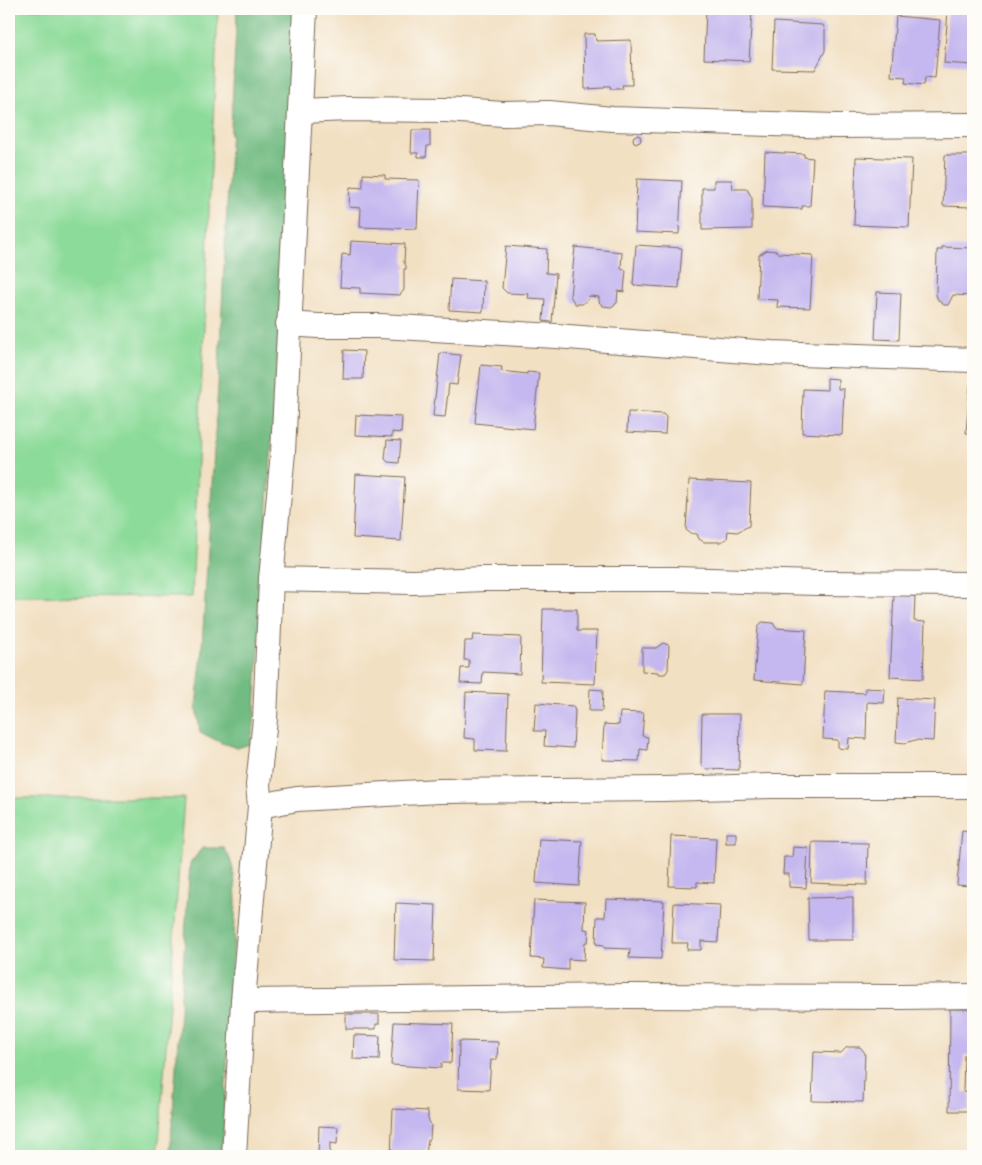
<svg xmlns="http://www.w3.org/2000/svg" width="982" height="1165" font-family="'Balsamiq Sans',sans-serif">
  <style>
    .green { fill: #8ddb9a; stroke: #64825c }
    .forest { fill: #72bb82; stroke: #567250 }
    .building { fill: #c5b7ef }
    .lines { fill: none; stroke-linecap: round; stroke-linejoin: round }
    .minor-casing { stroke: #7b6a58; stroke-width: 26 }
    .minor { stroke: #fff; stroke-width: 24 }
  </style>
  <rect width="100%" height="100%" fill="#fdfcf7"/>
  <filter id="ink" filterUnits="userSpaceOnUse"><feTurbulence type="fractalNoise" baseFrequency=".02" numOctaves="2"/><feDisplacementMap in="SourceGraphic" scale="10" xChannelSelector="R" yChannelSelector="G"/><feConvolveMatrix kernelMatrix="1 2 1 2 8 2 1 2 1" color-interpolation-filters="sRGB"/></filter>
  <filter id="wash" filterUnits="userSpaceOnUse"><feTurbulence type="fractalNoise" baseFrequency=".0096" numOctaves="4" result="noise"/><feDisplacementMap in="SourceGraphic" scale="20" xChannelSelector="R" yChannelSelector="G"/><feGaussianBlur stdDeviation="1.12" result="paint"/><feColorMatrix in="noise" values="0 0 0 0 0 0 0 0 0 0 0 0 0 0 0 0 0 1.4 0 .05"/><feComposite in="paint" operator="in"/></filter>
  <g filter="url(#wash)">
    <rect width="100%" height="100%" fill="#f2e0c3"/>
    <g class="green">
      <path d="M9 9H218L192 597 9 596Z"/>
      <path d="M9 798H184L158 1156H9Z"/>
    </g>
    <g class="forest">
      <path d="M237 9H296L279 331 254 725 250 744 237 748 222 743 200 732 196 706 201 664 218 386Z"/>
      <path d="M202 848H224C235 864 235 882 236 902L222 1156H170L190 864Z"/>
    </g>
    <g id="blocks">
      <g class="building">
        <path d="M706 9 752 10 749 61 704 59Z"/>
        <path d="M948 10 973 12V65L944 63Z"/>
        <path d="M896 16 940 20 935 78 925 77 924 85 905 83 906 77 891 76Z"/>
        <path d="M774 22 823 25 825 30V51L815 70 772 69Z"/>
        <path d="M584 34H595L596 41 631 40 632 85H622L623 89H611L610 86H604V88L585 89Z"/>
        <path d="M412 130H430V146H427L426 157H418V153H411Z"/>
        <circle cx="637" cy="139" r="4"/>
        <path d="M765 152 804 154V157L813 158 810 206H802V209L763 207Z"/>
        <path d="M945 155H973V207L943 206Z"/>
        <path d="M856 157 912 159 909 227 854 225Z"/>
        <path d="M363 174 385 175V179L419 180 417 229 360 227 361 208 349 207 350 187 363 188Z"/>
        <path d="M637 179 682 181 679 234 635 232Z"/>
        <path d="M714 180H732L733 189H747L752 198V229L702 230V188H714Z"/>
        <path d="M351 241 405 244 404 262 406 266V269H404V290L400 295 360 293V288L340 287 342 254 350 255Z"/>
        <path d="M636 245 682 248 679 288 633 285Z"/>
        <path d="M506 246 547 249 546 273 556 274 552 322 543 321 545 299 528 298 529 294 507 293 502 288Z"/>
        <path d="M575 247 622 252 621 269 626 270 624 292 618 291 617 303 611 307 603 306 599 302V297L589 296 588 300 582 304H575L570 296Z"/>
        <path d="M942 247 973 248V296L953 295 948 305H944L938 300 936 295 937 250H942Z"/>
        <path d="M767 250 776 251 778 253 813 255 810 308 777 307 778 300 757 299 759 255Z"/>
        <path d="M451 279 484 281 483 312 449 310Z"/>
        <path d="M877 292 901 293 899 340 875 339Z"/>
        <path d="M344 350 364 351 363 379H343Z"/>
        <path d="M440 353 461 355 457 385 449 384 445 417 433 416Z"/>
        <path d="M481 365 502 367 501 371 527 374V372L539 373 533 429 475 423Z"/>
        <path d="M827 378 838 379V389H844L842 435 802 433 803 389 827 390Z"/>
        <path d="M970 385H973V433H966Z"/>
        <path d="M628 412 663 414 666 417 665 434 627 432Z"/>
        <path d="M356 415 402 417 401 433 392 432V437L355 435Z"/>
        <path d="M387 440 401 441 399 463 388 462 385 459Z"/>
        <path d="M356 474 405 477 401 541 353 538Z"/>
        <path d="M689 480 751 483 749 526 737 532 728 531 727 539 720 542H704L699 539 697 534 690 533 686 530Z"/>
        <path d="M894 595 915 596 914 621 925 622 923 679 890 677Z"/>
        <path d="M543 609H577V631H597L595 684 541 682Z"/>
        <path d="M762 622 773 623 776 628 806 630 803 684 754 680 758 627Z"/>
        <path d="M473 635 521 637 520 674 483 672 482 684 460 683 461 668H469V660H464L465 641H472Z"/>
        <path d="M663 643 669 645 668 670 665 674H658V672L642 671V648H656Z"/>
        <path d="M865 688 885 689 884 703 867 702 866 739 849 738 848 749 838 748V740L823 739 825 691 865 693Z"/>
        <path d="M590 689 603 690 602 711H589Z"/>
        <path d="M466 692 508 694 506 751 475 750V739L464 738Z"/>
        <path d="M898 698 935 700 933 741 915 740 905 743 896 742Z"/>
        <path d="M536 703 573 706 575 711 573 748 544 746 545 731H534Z"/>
        <path d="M620 712 644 713 642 736 648 737 647 750 640 749 639 761 602 760 604 724 619 725Z"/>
        <path d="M702 714H740L739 770 706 769 701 764Z"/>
        <path d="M962 831 973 832V886L957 885Z"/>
        <rect x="726" y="833" width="10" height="10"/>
        <path d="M671 836 716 838 714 883 697 882V887L669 886Z"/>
        <path d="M539 839 582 841 579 886 536 883Z"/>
        <path d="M812 842 868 843 867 885 811 883Z"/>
        <path d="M793 847 808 848 806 888 789 887V874H783L784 857H792Z"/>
        <path d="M853 897V940H809L808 898Z"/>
        <path d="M606 899 664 901 661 959 629 958 630 949 604 948V945L596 944 597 917H605Z"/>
        <path d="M534 900 585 902 584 929 589 930 588 942H585L584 960 568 959V970L543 968 544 959 531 958Z"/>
        <path d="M396 903 436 905 434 961 394 960Z"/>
        <path d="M674 903 720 905 718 942 701 941V950H687L688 943H672Z"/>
        <path d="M950 1009H971L970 1055H964L963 1092H970L969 1111H949Z"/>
        <path d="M346 1014H379V1024H376V1029H346Z"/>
        <path d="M394 1022 453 1024 451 1063H441V1068L391 1065Z"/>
        <path d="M354 1035 380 1036 379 1060 353 1059Z"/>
        <path d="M459 1041 498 1042 497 1060H491L489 1090 458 1089Z"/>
        <path d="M847 1047H860L865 1053 863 1102 812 1101 814 1052 841 1053Z"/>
        <path d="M393 1109 428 1111V1119L431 1125 430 1138 428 1140 426 1154 428 1156H391Z"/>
        <path d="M319 1126 338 1127 337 1144 330 1143V1156H318Z"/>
      </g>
    </g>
  </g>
  <g filter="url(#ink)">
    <use href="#blocks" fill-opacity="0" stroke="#7b6a58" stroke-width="1"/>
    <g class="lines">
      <defs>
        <g id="minor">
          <path d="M300 111 349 109 446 110 503 114 549 113 612 119 836 126 973 125"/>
          <path d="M288 324 318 326H380L556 336 771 353 973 360"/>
          <path d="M271 579 413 582 484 579H674L816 583 973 584"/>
          <path d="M260 806 297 799 439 791 664 789 771 786H973"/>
          <path d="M243 1001 626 996 900 997 973 996"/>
          <path d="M234 1156 243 1001 260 806 258 785 265 719 271 579 283 452 305 9"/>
        </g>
      </defs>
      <use href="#minor" class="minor-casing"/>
      <use href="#minor" class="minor"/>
    </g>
  </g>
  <rect width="982" height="1165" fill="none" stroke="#fdfcf7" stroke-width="30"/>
</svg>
